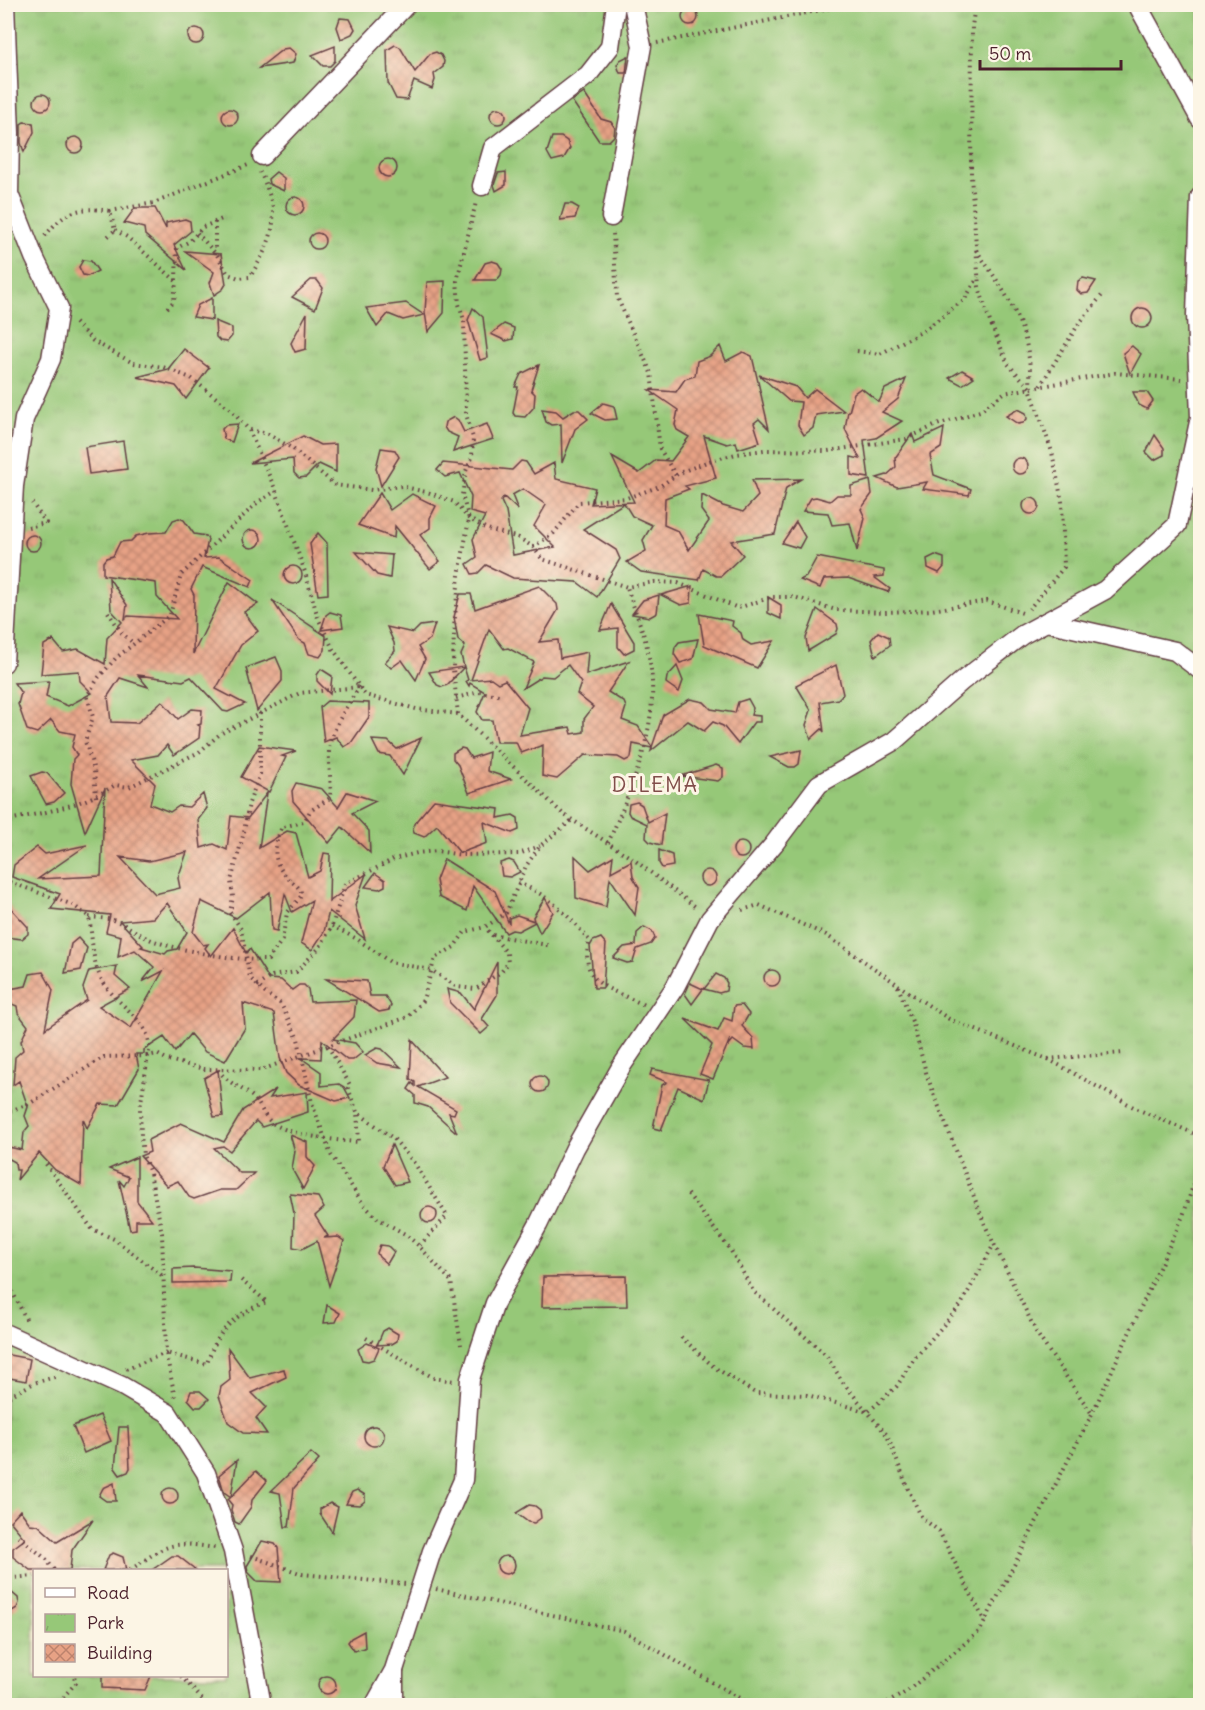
<svg xmlns="http://www.w3.org/2000/svg" width="1205" height="1710" font-family="Delius,sans-serif">
  <style>
    .park { fill: url(#park-tufts); stroke: #707452; stroke-width: 1.5; fill-rule: evenodd }
    .building { fill: url(#building-cross-hatch); fill-rule: evenodd }
    .lines { fill: none; stroke-linecap: round; stroke-linejoin: round }
    .minor-casing { stroke: #633d43; stroke-width: 21 }
    .path { stroke: #633d43; stroke-width: 4; stroke-dasharray: 1.5 4.5; stroke-linecap: butt }
    .minor { stroke: #fff; stroke-width: 18 }
    .labels { text-anchor: middle; stroke-width: 6; stroke-linejoin: round; paint-order: stroke }
    .quarter-label { font-size: 21px; letter-spacing: 1.5px; fill: #814d4a; stroke: #fcf5e5 }
  </style>
  <defs>
    <pattern id="park-tufts" width="24" height="20" patternUnits="userSpaceOnUse" patternTransform="scale(1.5)"><rect width="24" height="20" fill="#96c878"/><path d="M3 7l-1-3M5 7V3M7 7l1-3M15 17l-1-3M17 17v-4M19 17l1-3" fill="none" stroke="#83ab68"/></pattern>
    <pattern id="building-cross-hatch" width="8" height="8" patternUnits="userSpaceOnUse" patternTransform="scale(1.5)"><rect width="8" height="8" fill="#e7a285"/><path d="M0 0l8 8M0 8l8-8" fill="none" stroke="#bd836d"/></pattern>
  </defs>
  <rect width="100%" height="100%" fill="#fcf5e5"/>
  <filter id="ink" filterUnits="userSpaceOnUse"><feTurbulence type="fractalNoise" baseFrequency=".0167" numOctaves="2"/><feDisplacementMap in="SourceGraphic" scale="12" xChannelSelector="R" yChannelSelector="G"/><feConvolveMatrix kernelMatrix="1 2 1 2 8 2 1 2 1" color-interpolation-filters="sRGB"/></filter>
  <filter id="wash" filterUnits="userSpaceOnUse"><feTurbulence type="fractalNoise" baseFrequency=".008" numOctaves="4" result="noise"/><feDisplacementMap in="SourceGraphic" scale="24" xChannelSelector="R" yChannelSelector="G"/><feGaussianBlur stdDeviation="1.35" result="paint"/><feColorMatrix in="noise" values="0 0 0 0 0 0 0 0 0 0 0 0 0 0 0 0 0 1.4 0 .05"/><feComposite in="paint" operator="in"/></filter>
  <g filter="url(#wash)">
    <rect width="100%" height="100%" fill="#f2e9ce"/>
    <path class="park" d="M5 5H1200V1705L5 1706ZM34 1570H226V1676H34Z"/>
    <g id="blocks">
      <g class="building">
        <circle cx="690" cy="17" r="8"/>
        <path d="M340 18 350 19 355 29 352 34 341 39 337 27Z"/>
        <circle cx="196" cy="36" r="8"/>
        <path d="M395 45 400 47 415 72 430 54 436 52 441 55 444 61 443 67 434 74 435 80 432 89 414 81 407 100 396 99 388 83 387 50Z"/>
        <path d="M335 46V61L330 66H323L312 55Z"/>
        <path d="M289 48 296 54 293 63 259 68 283 49Z"/>
        <path d="M628 56 626 73H620L617 65 620 60Z"/>
        <path d="M584 93 601 119 611 122 615 128 614 136 609 141H599L572 101Z"/>
        <circle cx="42" cy="102" r="8"/>
        <circle cx="498" cy="116" r="8"/>
        <circle cx="230" cy="117" r="8"/>
        <path d="M24 122 33 123 34 132 24 152 21 143V124Z"/>
        <circle cx="75" cy="145" r="8"/>
        <path d="M552 137H561L567 141 570 148 564 158 552 161 547 152Z"/>
        <circle cx="388" cy="168" r="9"/>
        <path d="M276 172 284 178V191L269 184 268 179Z"/>
        <path d="M506 172V185L496 191 494 185 498 173Z"/>
        <circle cx="295" cy="206" r="9"/>
        <path d="M565 204H572L579 208 575 218 560 220Z"/>
        <path d="M135 208H155L166 229V223L185 219 190 221 191 231 174 245 186 270 145 235 144 228 124 223Z"/>
        <circle cx="317" cy="241" r="8"/>
        <path d="M185 251 221 254 226 284 223 289 214 295 210 283 214 272Z"/>
        <path d="M83 260 91 261 98 271 88 276 83 275 79 267Z"/>
        <path d="M492 261 498 263 502 269 501 275 497 280H475L485 263Z"/>
        <path d="M1083 278 1096 281 1088 293 1081 294 1077 290 1078 281Z"/>
        <path d="M311 280H317L323 288 315 309 292 297Z"/>
        <path d="M445 281 444 313 428 332 425 312 427 282Z"/>
        <path d="M212 298V320L193 317 198 305Z"/>
        <path d="M406 303 424 315 403 320 388 314 377 327 366 308Z"/>
        <path d="M473 308 483 317 488 358 480 360 468 320Z"/>
        <circle cx="1142" cy="318" r="10"/>
        <path d="M307 313 306 349 295 352 291 343Z"/>
        <path d="M215 321 232 328V336L227 342 220 341 216 337Z"/>
        <path d="M504 324 514 328 513 339 506 341 491 334Z"/>
        <path d="M720 346 726 361 743 352 752 356 769 429 759 419 754 423 760 442 738 449 736 442 727 444 704 436 716 478 685 486 689 489 665 498 664 525 678 531 689 550 709 521 701 510 702 495 723 506 743 512 758 496 752 480 801 479 786 488 775 534 731 541 743 555 721 576H716L703 569 699 580 641 572 627 562 646 551 643 540 652 525 632 516 624 503 583 529 616 550 620 559 597 597 577 582 513 578 486 565 478 573 472 574 467 564 477 557 473 539 485 516 470 512 471 497 460 473 445 477 437 470 443 463 512 470 521 461 526 462 534 474 554 463 556 479 595 488 591 504 634 502 612 457 639 473 656 460 671 461 689 437 677 430 675 425 678 410 649 390 676 392 685 379 695 376 697 361 710 356ZM523 489 546 505 534 526 555 547 513 555 506 512 501 501 504 497 518 510 512 495Z"/>
        <path d="M1132 346 1141 354 1130 374 1123 353Z"/>
        <path d="M184 349 209 368 186 399 176 386 137 377 168 369Z"/>
        <path d="M539 365 531 390 535 394 534 407 525 417 515 416 513 413 518 387H515L521 374Z"/>
        <path d="M962 370 974 377 962 385 949 378Z"/>
        <path d="M759 375 796 387 805 398 815 389 844 411 816 415 813 428 804 435 798 425 801 402 789 401Z"/>
        <path d="M906 379 898 399 882 412 902 421 876 438 864 440 869 478 851 475V457L860 459 845 429 848 411 849 412 854 393 861 388 879 402 885 389Z"/>
        <path d="M1133 392H1147L1153 401 1147 409 1139 405Z"/>
        <path d="M603 403 614 406 617 419 605 420 591 413Z"/>
        <path d="M542 409 556 411 563 417 574 410H579L588 419 575 429 562 463 561 424 551 425 546 422Z"/>
        <path d="M1018 409 1026 413 1027 419 1023 423 1018 424 1006 416Z"/>
        <path d="M454 417 458 420 464 432 487 424 493 439 453 452 458 437 447 432 444 427 445 422Z"/>
        <path d="M238 424 232 442 224 439 222 429 226 425Z"/>
        <path d="M944 428 941 448 930 455 934 475 971 489 969 495 923 489 927 482 897 487 877 478 887 475 896 467 895 458 912 434 915 442Z"/>
        <path d="M1155 435 1164 448V455L1154 460 1146 452Z"/>
        <path d="M303 436 320 445 336 444V472L319 464 306 477 299 478 294 473 293 459 250 463Z"/>
        <path d="M123 441 127 469 89 474 85 447Z"/>
        <path d="M381 448 395 450 399 457 381 486 376 468Z"/>
        <circle cx="1020" cy="466" r="8"/>
        <path d="M870 480 872 494 861 509 865 518 857 551 850 523 832 525 828 513 803 511 811 498 816 497 830 501 837 495H851V486Z"/>
        <path d="M380 493 390 510 412 494 436 506 430 518V528L420 535 440 561 430 569 395 526 394 538 358 525Z"/>
        <circle cx="1031" cy="506" r="8"/>
        <path d="M179 518 184 520 194 534 206 536 208 540 204 558 219 557 253 580 250 587 202 567 191 589 194 595 193 654 229 582 258 604 244 612 258 631 241 645 216 689 245 704 228 712 223 711 191 677 183 681 138 675 148 687 120 678 108 696 111 722 137 723 162 701 178 719 192 709 202 710 201 724 198 725 200 726 199 738 174 755 167 745 158 755 131 760 155 784 150 804 170 812 179 806 189 807 203 794 207 808 198 820 201 848 214 844 227 850 231 816 248 818 267 793 259 848 287 831 296 833 308 877 320 871 324 853 330 854 329 902 366 874 355 905 365 939 329 911 324 932 312 950 301 943 312 900 292 912 285 894 277 931 272 930 270 892 236 918 201 901 193 932 203 945 208 944 205 948 211 956 233 928 246 953 250 949 269 979 281 980 292 990 299 985H304L308 989 310 1002 356 1000 354 1017 333 1039 355 1043 363 1052 353 1060H347L322 1040 321 1059 301 1058 321 1072V1086L339 1084 344 1087 350 1098 336 1101 299 1085 286 1073 280 1058 274 1013 243 1003 245 1028 225 1061 205 1052 190 1034 175 1052 164 1037 144 1050V1054H136L139 1069 118 1105 100 1104 87 1128 83 1119 81 1185 55 1170 39 1153 17 1180 19 1170H16L15 1162 4 1156V1146L22 1150 24 1132 29 1126 25 1116 28 1107 19 1081 13 1085 15 1057 23 1050 21 1041 28 1026 18 1013 17 1006 4 1001V990L26 986 30 974 43 972 53 990 45 1029 87 1000 83 988 89 971 117 966 115 976 130 989 99 1006 131 1028 163 971 142 982 154 967 135 950 118 957 121 936 106 932 110 915 51 909 60 894 12 877 14 865 37 847 45 854 87 845 38 879 101 876 105 788 85 832 71 784 73 759 77 755 72 747 75 734 60 731 51 720 37 733 27 730 18 704 21 693 14 683 49 681 46 697 68 706 92 693 80 681 79 671 41 674 44 645 53 640 63 652 78 649 105 664 107 638 122 622 111 610 109 578 127 605 125 619 128 616 177 619 157 597 156 583 103 575V562L106 558 113 556 120 542 131 541 136 536 149 533 166 532 173 520ZM187 852 178 878 180 888 155 894 120 857 149 861ZM167 903 187 932 177 949 168 951 165 954 141 947 143 946 120 921 153 918Z"/>
        <path d="M796 522 805 537 799 548 782 543Z"/>
        <circle cx="252" cy="539" r="9"/>
        <path d="M318 533 327 543 328 594 318 595 310 544Z"/>
        <circle cx="33" cy="543" r="8"/>
        <path d="M356 552 392 555 390 578 377 575Z"/>
        <path d="M935 555 944 558V567L939 573 928 568 927 559Z"/>
        <path d="M817 557 884 570V576L874 577 890 589 888 592 848 578 824 579 820 588 800 580 806 577Z"/>
        <circle cx="293" cy="575" r="9"/>
        <path d="M539 586 557 604 558 610 539 642 558 640 560 658 588 652 586 675 629 661 608 692 624 702 626 707 622 720 638 726 652 747 663 715 690 699 704 702 711 709 735 713 738 702 748 699 753 708 751 715 760 716V722H754L738 744 723 726 713 722 704 731 688 721 651 751 652 748 633 744 631 758 625 761 618 757 585 755 557 779 542 776 543 745 521 753 516 742H496L492 720H482L477 712 485 692 470 683 469 686 466 681 468 680 464 667 447 685 442 687 437 685 429 672 464 667 461 655 465 646 458 640 454 617 460 594H471L475 609ZM489 629 504 649 508 648 534 662 523 688 542 676 553 677 568 665 581 683 577 694 593 707 584 719V732L572 734 570 727 520 735 528 708 505 680 498 683 491 678 471 680Z"/>
        <path d="M692 586 691 603 681 605 661 595Z"/>
        <path d="M659 595 657 613 650 617 632 614 643 600Z"/>
        <path d="M768 597 781 605V619L768 613Z"/>
        <path d="M272 600 326 636 325 650 320 657 309 654 305 643 299 640Z"/>
        <path d="M611 604 634 642V649L624 654 618 647V628L600 630Z"/>
        <path d="M817 609 837 624 838 629 836 634 808 651 806 638Z"/>
        <path d="M330 612 341 615 343 627 321 630 326 615Z"/>
        <path d="M699 614 733 621 732 626 741 633 743 640 751 645 774 641 757 668 704 645Z"/>
        <path d="M435 624 430 639 418 647 425 659 416 680 402 660 391 668 385 662 395 651 394 643 387 627 413 633 420 626Z"/>
        <path d="M878 632 889 637 890 645 875 656 871 640Z"/>
        <path d="M698 639 693 659 680 663 674 654 675 647 679 642Z"/>
        <path d="M276 657 282 671V681L257 711 246 668Z"/>
        <path d="M836 665 843 694 838 699 820 702 824 732 822 729 811 739 806 725 811 710 796 685Z"/>
        <path d="M677 666 683 681 679 692 666 683 667 677Z"/>
        <path d="M321 669 332 676 330 694 317 681V675Z"/>
        <path d="M327 701 369 703V717L351 743 344 747 336 737 324 742 320 707Z"/>
        <path d="M421 738 403 775 390 756 379 754 372 740 388 741 397 749Z"/>
        <path d="M259 746 296 751 282 756 286 757 269 792 241 777Z"/>
        <path d="M461 748 465 749 471 758 489 752 487 771 511 779 469 793 458 765 453 759V753Z"/>
        <path d="M801 750 799 764 795 767H789L770 757Z"/>
        <path d="M716 765 723 768V777L718 781 681 776Z"/>
        <path d="M42 772 47 773 64 793 54 802 46 804 31 776Z"/>
        <path d="M296 783 322 789 338 807 347 792 376 801 352 813 369 831 370 853 342 827 329 843 293 801 292 791Z"/>
        <path d="M434 800 499 809 498 818 513 815 518 818 519 830 512 833 484 822 487 843 460 853 437 825 424 837 414 833 413 828 417 820Z"/>
        <path d="M637 802 642 805 648 822 665 813 661 845 650 842 646 838 647 824 630 816 628 812 629 804Z"/>
        <circle cx="741" cy="850" r="8"/>
        <path d="M659 850 672 855 673 866 662 868 659 863Z"/>
        <path d="M575 856 590 870 613 856 611 872 631 861 633 877 639 887 635 915 610 878 606 907 576 898Z"/>
        <path d="M444 859 495 891 509 924V918L517 915 534 921 533 917 545 898 553 912 540 933 535 922 518 931 512 930 506 933 473 886 467 911 439 897 436 880Z"/>
        <path d="M509 860 514 862 520 872 510 877 502 876 500 863Z"/>
        <circle cx="708" cy="878" r="8"/>
        <path d="M375 873 385 880V886L379 889 365 887Z"/>
        <path d="M7 904 28 927V934L22 939 4 937Z"/>
        <path d="M644 927 652 931 655 938 651 944 637 949 633 962 627 963 613 958 624 947 636 945 637 933Z"/>
        <path d="M78 938 87 948 81 970 65 973 71 944Z"/>
        <path d="M601 938 606 944 603 988H594L590 946 593 941Z"/>
        <path d="M497 962V995L482 1019 489 1027 481 1034 450 1003 447 989 461 993 474 1009Z"/>
        <circle cx="772" cy="978" r="8"/>
        <path d="M716 974 724 978 727 983 726 991 719 993 704 989Z"/>
        <path d="M326 979 367 981 370 996H385L391 1005 389 1010 379 1012Z"/>
        <path d="M690 983 703 989 692 1004 685 994Z"/>
        <path d="M742 1005 749 1014 742 1026 753 1038 754 1049 744 1048 733 1040 729 1045 730 1039 713 1079 700 1074 712 1045 685 1019 718 1031 724 1018 732 1021 734 1006Z"/>
        <path d="M412 1040 445 1077 418 1087 456 1109 454 1114 449 1113 457 1133 428 1107 415 1103V1095L408 1089 412 1083 415 1086V1082L410 1079Z"/>
        <path d="M377 1048 382 1049 401 1067 377 1063 365 1055Z"/>
        <path d="M652 1069 709 1080 704 1099 678 1087 661 1130 653 1128 662 1085 667 1082 650 1075Z"/>
        <path d="M218 1070 223 1116 214 1117 204 1078Z"/>
        <circle cx="540" cy="1084" r="8"/>
        <path d="M276 1089 270 1098 307 1092 308 1112 262 1127 256 1121 230 1151 223 1146 214 1148 240 1173H254L236 1190H220L194 1199 189 1197 178 1181 167 1186 140 1156 150 1152 148 1140 181 1123 224 1142 243 1110Z"/>
        <path d="M290 1135 307 1142V1157L315 1166 303 1189 292 1169 295 1151Z"/>
        <path d="M392 1145 408 1182 395 1185 383 1166Z"/>
        <path d="M137 1157V1201L152 1220H136V1229L130 1230 119 1180 124 1186 129 1177 109 1169Z"/>
        <path d="M290 1194 318 1197 324 1208 315 1216 328 1236 324 1238 338 1237 344 1241 329 1286 317 1241 302 1249 293 1247 294 1213Z"/>
        <circle cx="429" cy="1215" r="8"/>
        <path d="M380 1245 388 1246 394 1252 387 1264 379 1257 377 1253Z"/>
        <path d="M194 1268 231 1271 230 1282 173 1283V1269Z"/>
        <path d="M626 1276 627 1306 542 1307 543 1277Z"/>
        <path d="M327 1305 340 1313 336 1322 324 1323Z"/>
        <path d="M388 1328 398 1334 397 1341 392 1344 377 1345 383 1331Z"/>
        <path d="M367 1343 379 1348 374 1359 368 1361 362 1360 358 1349Z"/>
        <path d="M228 1348 250 1378 284 1369 286 1377 252 1393 266 1407 256 1418 267 1434 243 1433 228 1422 219 1396 221 1387 230 1380Z"/>
        <path d="M4 1354 30 1359 26 1381 4 1377Z"/>
        <path d="M191 1391H200L209 1399 201 1407H195L188 1399Z"/>
        <path d="M100 1415 111 1441 84 1453 73 1426Z"/>
        <circle cx="374" cy="1436" r="10"/>
        <path d="M119 1427H128L130 1468 128 1472 120 1475 115 1468Z"/>
        <path d="M311 1453 319 1460 294 1488 289 1527H285L280 1493 271 1491Z"/>
        <path d="M237 1460 231 1497 256 1471 267 1481 252 1500 251 1507 239 1524 235 1522 231 1510 232 1505 228 1500 231 1497 224 1492 219 1475Z"/>
        <path d="M114 1483 116 1501H106L99 1496 103 1488Z"/>
        <circle cx="170" cy="1496" r="8"/>
        <path d="M357 1490 365 1495V1501L360 1505 346 1504 352 1492Z"/>
        <path d="M330 1503 338 1507 332 1532 320 1514V1509Z"/>
        <path d="M529 1505 535 1506 540 1510 541 1518 534 1523 528 1522 516 1513Z"/>
        <path d="M20 1510 30 1524 38 1525 57 1542 93 1520 72 1550 70 1570H30L13 1557V1548L25 1539 10 1521Z"/>
        <path d="M262 1541 275 1544 278 1548 281 1582 257 1581 248 1572 247 1566Z"/>
        <path d="M113 1553 123 1557 126 1570H103L109 1555Z"/>
        <path d="M172 1556H178L196 1570H152Z"/>
        <circle cx="506" cy="1565" r="9"/>
        <path d="M4 1586 18 1598 19 1603 17 1608 4 1616Z"/>
        <path d="M364 1631 365 1648 354 1651 348 1642 351 1638Z"/>
        <path d="M102 1676H151L145 1690 102 1688Z"/>
        <circle cx="327" cy="1685" r="9"/>
      </g>
    </g>
  </g>
  <g filter="url(#ink)">
    <use href="#blocks" fill-opacity="0" stroke="#633d43" stroke-width="1.5"/>
    <g class="lines">
      <defs>
        <g id="minor">
          <path d="M1137 4 1200 119"/>
          <path d="M262 156 407 4"/>
          <path d="M482 186 493 148 588 75 610 47 616 4"/>
          <path d="M611 217 642 46 633 4"/>
          <path d="M1046 622 1175 651 1200 670"/>
          <path d="M4 663 14 486 24 419 51 359 59 308 34 257 9 194 10 133 5 4"/>
          <path d="M4 1333 122 1386 168 1413 206 1473 233 1551 262 1706"/>
          <path d="M394 1672V1706"/>
          <path d="M374 1706 394 1670 432 1551 463 1480 470 1379 495 1303 538 1225 575 1148 621 1067 675 987 710 919 774 844 819 784 894 741 962 681 1022 635 1105 590 1177 525 1200 417 1196 315 1200 197"/>
        </g>
      </defs>
      <use href="#minor" class="minor-casing"/>
      <g class="path">
        <path d="M975 4 972 27 971 176 979 287 990 322 1008 364 1030 388 1052 452 1062 502 1064 567 1029 609"/>
        <path d="M657 43 851 4"/>
        <path d="M110 211 154 203 248 165"/>
        <path d="M215 222V251"/>
        <path d="M115 230 127 237 176 281 174 301 165 310"/>
        <path d="M197 233 217 255 228 274 239 278 250 277C275 235 282 218 260 172"/>
        <path d="M613 234 617 297 651 373 660 449 676 476"/>
        <path d="M45 236C65 211 78 206 110 211L115 230 106 238"/>
        <path d="M976 250C1007 294 1033 331 1030 387"/>
        <path d="M176 280 177 248 190 241 203 227 222 219"/>
        <path d="M75 323 93 341 133 363 163 367 191 378 229 408 249 430 276 491 305 572 318 618 333 649 365 695 416 709 458 714 563 814 633 859 697 908"/>
        <path d="M857 351 880 354 923 331 965 299 978 277"/>
        <path d="M1040 386 1078 325 1103 294"/>
        <path d="M250 430 268 434 293 449 335 485 372 490 401 486 430 493 454 502 469 519 487 529 519 538 533 547 542 559 627 587 654 582 678 583 738 608 772 597H794L836 610 885 612 932 610 987 601 1025 614"/>
        <path d="M28 527 46 523 32 503"/>
        <path d="M533 547 554 533 579 502 627 498 660 486 679 473 709 461 736 454 764 450 828 451 906 439 934 426 980 411 1004 393 1115 373 1181 379"/>
        <path d="M108 612 122 633 134 644"/>
        <path d="M456 698 479 692 499 695"/>
        <path d="M260 713V774L249 803 244 832 231 881 233 897 230 912 241 929 250 978 265 993 281 1004 298 1039 312 1103 331 1155 364 1205 377 1218 405 1234 419 1246 451 1281 461 1345"/>
        <path d="M458 714 453 669 454 627 459 575 469 519 462 495 466 471 472 458 473 438 466 414 464 320 459 304 457 281 476 202"/>
        <path d="M96 797 94 770 85 741 93 717 87 696 99 677 116 658 170 615 181 575 258 502 276 491"/>
        <path d="M4 821C42 813 83 806 115 785L129 787 199 752 220 734 300 693 359 687"/>
        <path d="M608 843C633 786 662 721 649 657 645 633 634 610 627 587"/>
        <path d="M4 880 73 905 89 917C93 939 91 960 102 980 116 1007 157 1022 148 1056L104 1057 29 1104 4 1113"/>
        <path d="M518 883C548 894 569 916 589 940 579 986 611 988 644 1005"/>
        <path d="M742 910 759 905 826 935 897 984 913 1024 927 1076 985 1225 1037 1334 1092 1414"/>
        <path d="M89 917C97 918 105 918 113 920 127 924 140 936 154 941 182 951 239 961 268 960L282 940 287 913 302 895C299 885 293 884 287 877 271 861 274 845 282 827L304 822 310 811 330 798C332 779 328 768 329 751 330 732 349 701 360 687"/>
        <path d="M332 926 357 939 390 962 431 970 457 987 476 989 502 971 508 963 507 953 485 927"/>
        <path d="M493 935 552 946"/>
        <path d="M898 985 949 1019 1047 1059 1123 1053"/>
        <path d="M257 986 272 976 296 972 320 947 332 926 345 884 394 859 417 853 437 851 462 855 519 854 540 846"/>
        <path d="M328 1046 350 1085 348 1088 357 1112 394 1139 415 1164 447 1216 419 1246"/>
        <path d="M1048 1059 1139 1110 1200 1136"/>
        <path d="M218 1070C231 1086 242 1087 254 1098 260 1104 263 1115 270 1121 285 1135 338 1141 359 1142L357 1112"/>
        <path d="M46 1164 92 1229 114 1239 164 1277"/>
        <path d="M688 1194 731 1251 753 1291 826 1355 844 1384 887 1435 908 1489 922 1518 939 1531 985 1622"/>
        <path d="M4 1275 28 1323"/>
        <path d="M681 1337 714 1367 755 1393 807 1395 868 1412 897 1386 913 1360 961 1305 994 1244"/>
        <path d="M366 1338 434 1378 454 1381"/>
        <path d="M126 1369 166 1353 162 1233 150 1173 143 1155 141 1135 140 1109 148 1056 157 1054 168 1060 204 1069 261 1070 408 1017 423 1000 435 958 454 947 465 932 485 927 506 913 526 866 540 846 572 820"/>
        <path d="M175 1397 166 1353 207 1364C216 1332 235 1313 267 1302L240 1279"/>
        <path d="M4 1399 34 1383 58 1376"/>
        <path d="M18 1536 46 1559 54 1570"/>
        <path d="M251 1556 302 1574 405 1584"/>
        <path d="M130 1570C167 1545 169 1540 215 1548"/>
        <path d="M4 1579 34 1576"/>
        <path d="M436 1589 624 1631 753 1706"/>
        <path d="M181 1676 208 1706"/>
        <path d="M55 1706 76 1683 74 1676"/>
        <path d="M882 1706 906 1692 980 1631 1092 1414 1183 1216 1200 1165"/>
      </g>
      <use href="#minor" class="minor"/>
    </g>
  </g>
  <g class="labels">
    <g class="quarter-label">
      <text x="655" y="792">DILEMA</text>
    </g>
  </g>
  <rect width="1205" height="1710" fill="none" stroke="#fcf5e5" stroke-width="24"/>
  <rect x="33" y="1569" width="195" height="108" fill="#fcf5e5" stroke="#b59f9b" stroke-width="1.5"/>
  <rect x="45" y="1588" width="30" height="9" fill="#ffffff" stroke="#b59f9b" stroke-width="1.5"/>
  <text x="87" y="1599" font-size="18" fill="#4a1f2b">Road</text>
  <rect x="45" y="1614" width="30" height="18" fill="url(#park-tufts)" stroke="#b59f9b" stroke-width="1.5"/>
  <text x="87" y="1629" font-size="18" fill="#4a1f2b">Park</text>
  <rect x="45" y="1644" width="30" height="18" fill="url(#building-cross-hatch)" stroke="#b59f9b" stroke-width="1.5"/>
  <text x="87" y="1659" font-size="18" fill="#4a1f2b">Building</text>
  <path d="M980 60v9h141v-9" fill="none" stroke="#4a1f2b" stroke-width="3"/>
  <text x="989" y="60" font-size="18" fill="#4a1f2b" stroke="#fcf5e5" stroke-width="4.5" paint-order="stroke">50 m</text>
</svg>
